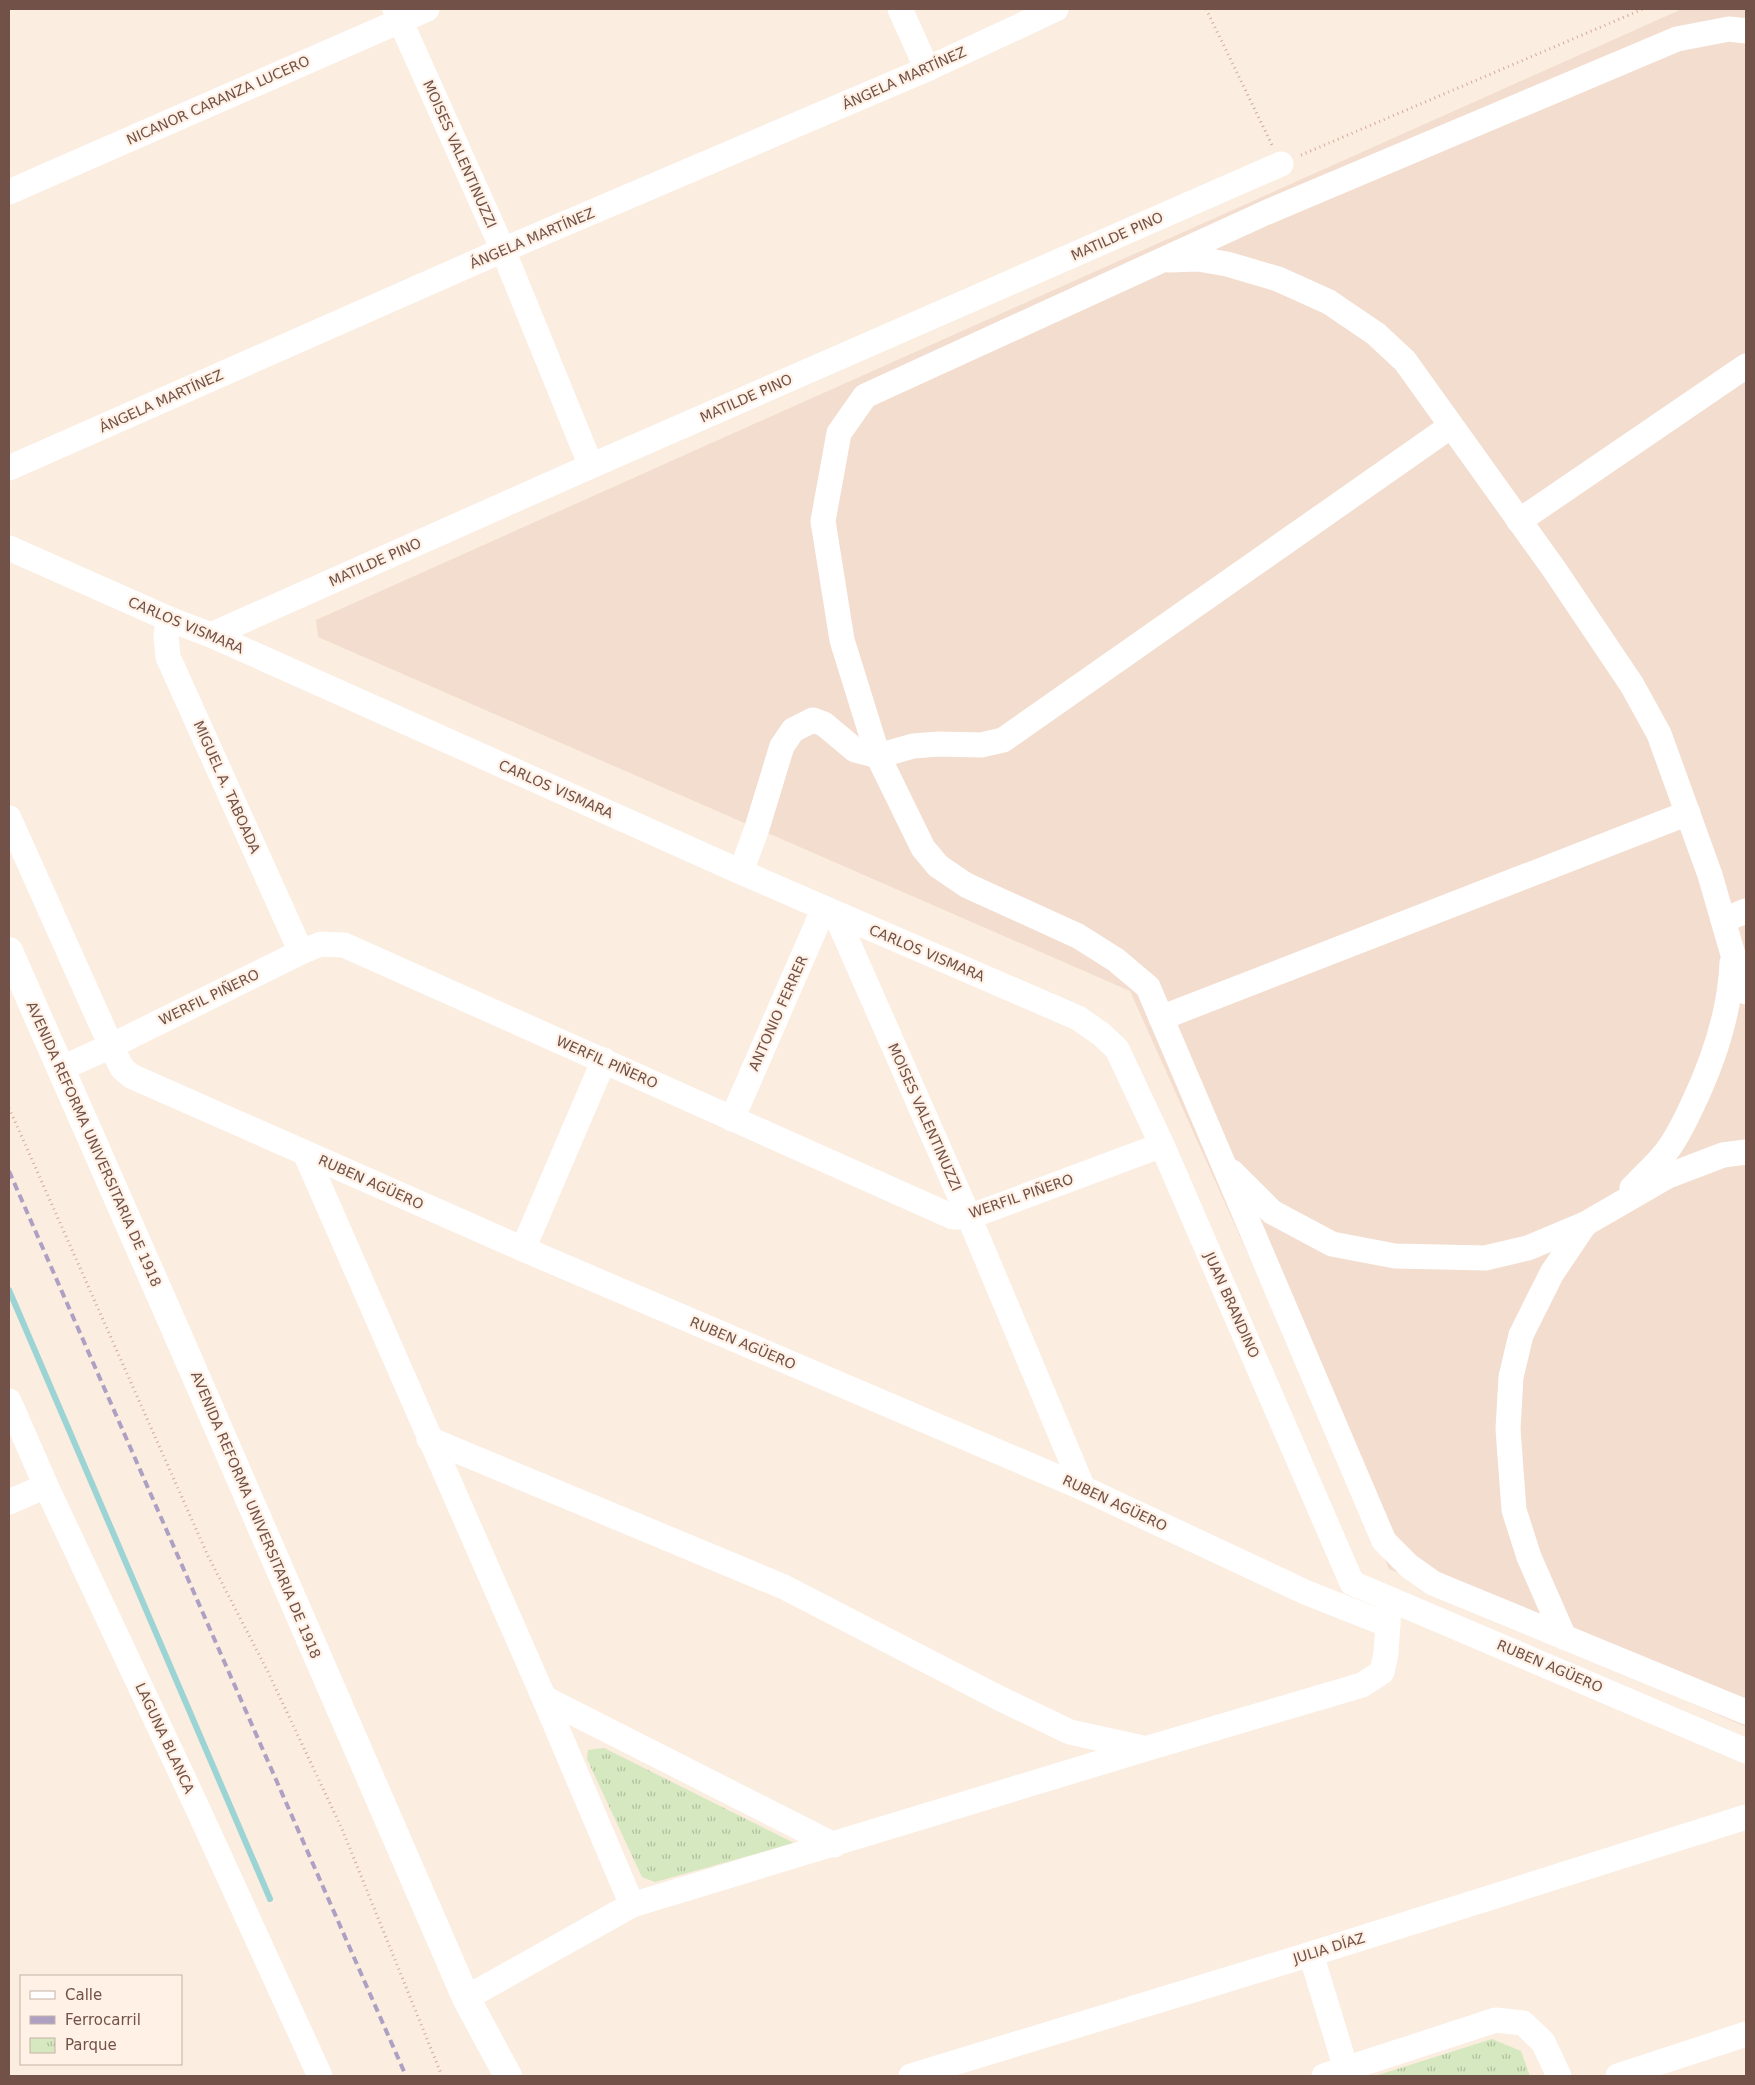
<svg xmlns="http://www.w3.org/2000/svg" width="1755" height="2085" font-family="'DejaVu Sans',sans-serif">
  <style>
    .residential { fill: #f3ddce }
    .park { fill: url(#park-tufts) }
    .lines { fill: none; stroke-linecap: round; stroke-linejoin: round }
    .stream { stroke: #9cd4d5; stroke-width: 6 }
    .path { stroke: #d4aa9c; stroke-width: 3; stroke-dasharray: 1 4; stroke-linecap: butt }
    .minor { stroke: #fff; stroke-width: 25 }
    .secondary { stroke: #fff; stroke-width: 28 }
    .rail { stroke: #aea0c3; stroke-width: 4; stroke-dasharray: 8 5; stroke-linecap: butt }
    .labels { text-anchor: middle; stroke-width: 4.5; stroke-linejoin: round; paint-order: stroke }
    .street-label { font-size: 14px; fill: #715148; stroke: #fff1e5 }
  </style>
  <defs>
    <pattern id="park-tufts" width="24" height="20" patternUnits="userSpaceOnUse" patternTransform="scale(1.25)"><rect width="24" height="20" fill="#d5e8bf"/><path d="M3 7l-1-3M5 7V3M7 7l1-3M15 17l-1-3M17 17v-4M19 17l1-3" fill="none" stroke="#b1be9d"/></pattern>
  </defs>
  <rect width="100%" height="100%" fill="#fbede0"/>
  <path class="residential" d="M1682 9H1746V1727L1389 1569 1130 991 318 637 316 620Z"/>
  <g class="park">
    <path d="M604 1748 794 1843 655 1882 642 1877 587 1759 588 1750Z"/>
    <path d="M1492 2039 1521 2051 1530 2076H1375Z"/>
  </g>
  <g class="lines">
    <path class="stream" d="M9 1290 270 1899"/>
    <g class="path">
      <path d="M1206 9 1272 145"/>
      <path d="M1301 155 1643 9"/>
      <path d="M9 1108 208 1556 268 1672 342 1829 442 2076"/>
    </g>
    <g class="minor">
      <path d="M395 9 503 250 591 466"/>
      <path d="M900 9 927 69"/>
      <path d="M1746 31 1729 29 1677 39 1265 213 865 396 839 433 823 521 842 640 878 756 923 848 938 866 966 885 1078 936 1116 960 1148 987 1384 1541 1409 1566 1433 1583 1746 1712"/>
      <path d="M9 192 427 9"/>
      <path d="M1170 260 1198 259 1227 264 1278 279 1329 302 1376 334 1405 361 1554 569 1632 685 1659 734 1710 875 1736 965 1746 992"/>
      <path d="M9 468 503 250 927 69 1056 9"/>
      <path d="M1519 521 1746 366"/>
      <path d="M9 548 169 619 211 635 741 872 1078 1018 1101 1034 1117 1049 1162 1145 1352 1583 1746 1751"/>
      <path d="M169 619 166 635 168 657 301 952"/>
      <path d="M211 635 591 466 1281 164"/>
      <path d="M9 818 111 1046 122 1068 131 1076 523 1249 1083 1488 1305 1592 1388 1625"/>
      <path d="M741 872 757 828 782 746 793 730 813 720 824 724 855 750 878 756 913 746 939 744 981 745 1003 740 1451 426"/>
      <path d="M835 913 969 1217 1083 1488"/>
      <path d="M1723 920 1746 911"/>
      <path d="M1161 1018 1688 813"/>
      <path d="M60 1069 111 1046 301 952 321 944 344 945 953 1217H969L1162 1145"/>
      <path d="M732 1119 824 908"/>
      <path d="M305 1153 544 1698 632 1905"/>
      <path d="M1232 1172 1272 1212 1332 1244 1395 1256 1485 1258 1528 1248 1585 1224 1668 1176 1723 1155 1746 1152"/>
      <path d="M1632 1188C1643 1176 1656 1165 1666 1152 1677 1138 1685 1121 1692 1106 1714 1060 1730 1013 1732 963"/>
      <path d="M523 1249 604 1060"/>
      <path d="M9 1401 46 1486 196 1805 320 2076"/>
      <path d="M429 1439 784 1587 999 1698 1070 1732 1143 1748"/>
      <path d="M9 1502 46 1486"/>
      <path d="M1564 1637 1529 1557 1514 1510 1508 1429 1511 1377 1521 1335 1552 1273 1585 1224"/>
      <path d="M544 1698 834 1845"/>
      <path d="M1311 1954 1346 2069"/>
      <path d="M466 1998 632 1905 1145 1749 1362 1685 1382 1672 1386 1654 1389 1607"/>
      <path d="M911 2076 1311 1954 1746 1817"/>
      <path d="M1324 2076 1496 2020 1523 2023 1543 2042 1559 2076"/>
      <path d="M1618 2076 1746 2034"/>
    </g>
    <path class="secondary" d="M9 951 180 1340 466 1998 508 2076"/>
    <path class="rail" d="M9 1171 406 2076"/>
  </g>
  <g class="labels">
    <g class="street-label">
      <text transform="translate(904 78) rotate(-24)" y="5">ÁNGELA MARTÍNEZ</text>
      <text transform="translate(218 100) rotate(-24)" y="5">NICANOR CARANZA LUCERO</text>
      <text transform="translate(460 154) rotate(66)" y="5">MOISES VALENTINUZZI</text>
      <text transform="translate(1117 236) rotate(-24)" y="5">MATILDE PINO</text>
      <text transform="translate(532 238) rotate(-23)" y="5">ÁNGELA MARTÍNEZ</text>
      <text transform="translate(746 398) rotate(-24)" y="5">MATILDE PINO</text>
      <text transform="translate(161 401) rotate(-24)" y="5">ÁNGELA MARTÍNEZ</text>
      <text transform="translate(375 562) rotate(-24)" y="5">MATILDE PINO</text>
      <text transform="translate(186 625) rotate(23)" y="5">CARLOS VISMARA</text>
      <text transform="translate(227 787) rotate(66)" y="5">MIGUEL A. TABOADA</text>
      <text transform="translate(556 789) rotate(24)" y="5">CARLOS VISMARA</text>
      <text transform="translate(927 953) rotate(23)" y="5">CARLOS VISMARA</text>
      <text transform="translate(209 997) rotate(-26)" y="5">WERFIL PIÑERO</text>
      <text transform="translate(778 1013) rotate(-66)" y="5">ANTONIO FERRER</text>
      <text transform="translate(607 1062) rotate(24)" y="5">WERFIL PIÑERO</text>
      <text transform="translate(925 1117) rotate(66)" y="5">MOISES VALENTINUZZI</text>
      <text transform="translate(94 1144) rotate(66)" y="5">AVENIDA REFORMA UNIVERSITARIA DE 1918</text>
      <text transform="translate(371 1182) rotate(24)" y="5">RUBEN AGÜERO</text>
      <text transform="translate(1021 1196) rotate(-19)" y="5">WERFIL PIÑERO</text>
      <text transform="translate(1232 1305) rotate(66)" y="5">JUAN BRANDINO</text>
      <text transform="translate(743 1343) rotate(23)" y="5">RUBEN AGÜERO</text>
      <text transform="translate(1115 1503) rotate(25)" y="5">RUBEN AGÜERO</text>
      <text transform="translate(256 1515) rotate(67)" y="5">AVENIDA REFORMA UNIVERSITARIA DE 1918</text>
      <text transform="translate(1550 1666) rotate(23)" y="5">RUBEN AGÜERO</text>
      <text transform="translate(165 1738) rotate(65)" y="5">LAGUNA BLANCA</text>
      <text transform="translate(1329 1948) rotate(-17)" y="5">JULIA DÍAZ</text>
    </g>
  </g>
  <rect width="1755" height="2085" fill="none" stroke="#715148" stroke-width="20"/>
  <rect x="20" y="1975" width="162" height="90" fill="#fff1e5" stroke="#c6b1a6"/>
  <rect x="30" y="1991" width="25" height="8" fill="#ffffff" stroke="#c6b1a6"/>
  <text x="65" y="2000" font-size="15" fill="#715148">Calle</text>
  <rect x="30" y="2016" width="25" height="8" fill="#aea0c3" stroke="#c6b1a6"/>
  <text x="65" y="2025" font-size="15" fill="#715148">Ferrocarril</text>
  <rect x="30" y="2038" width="25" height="15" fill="url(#park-tufts)" stroke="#c6b1a6"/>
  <text x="65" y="2050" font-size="15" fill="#715148">Parque</text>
</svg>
